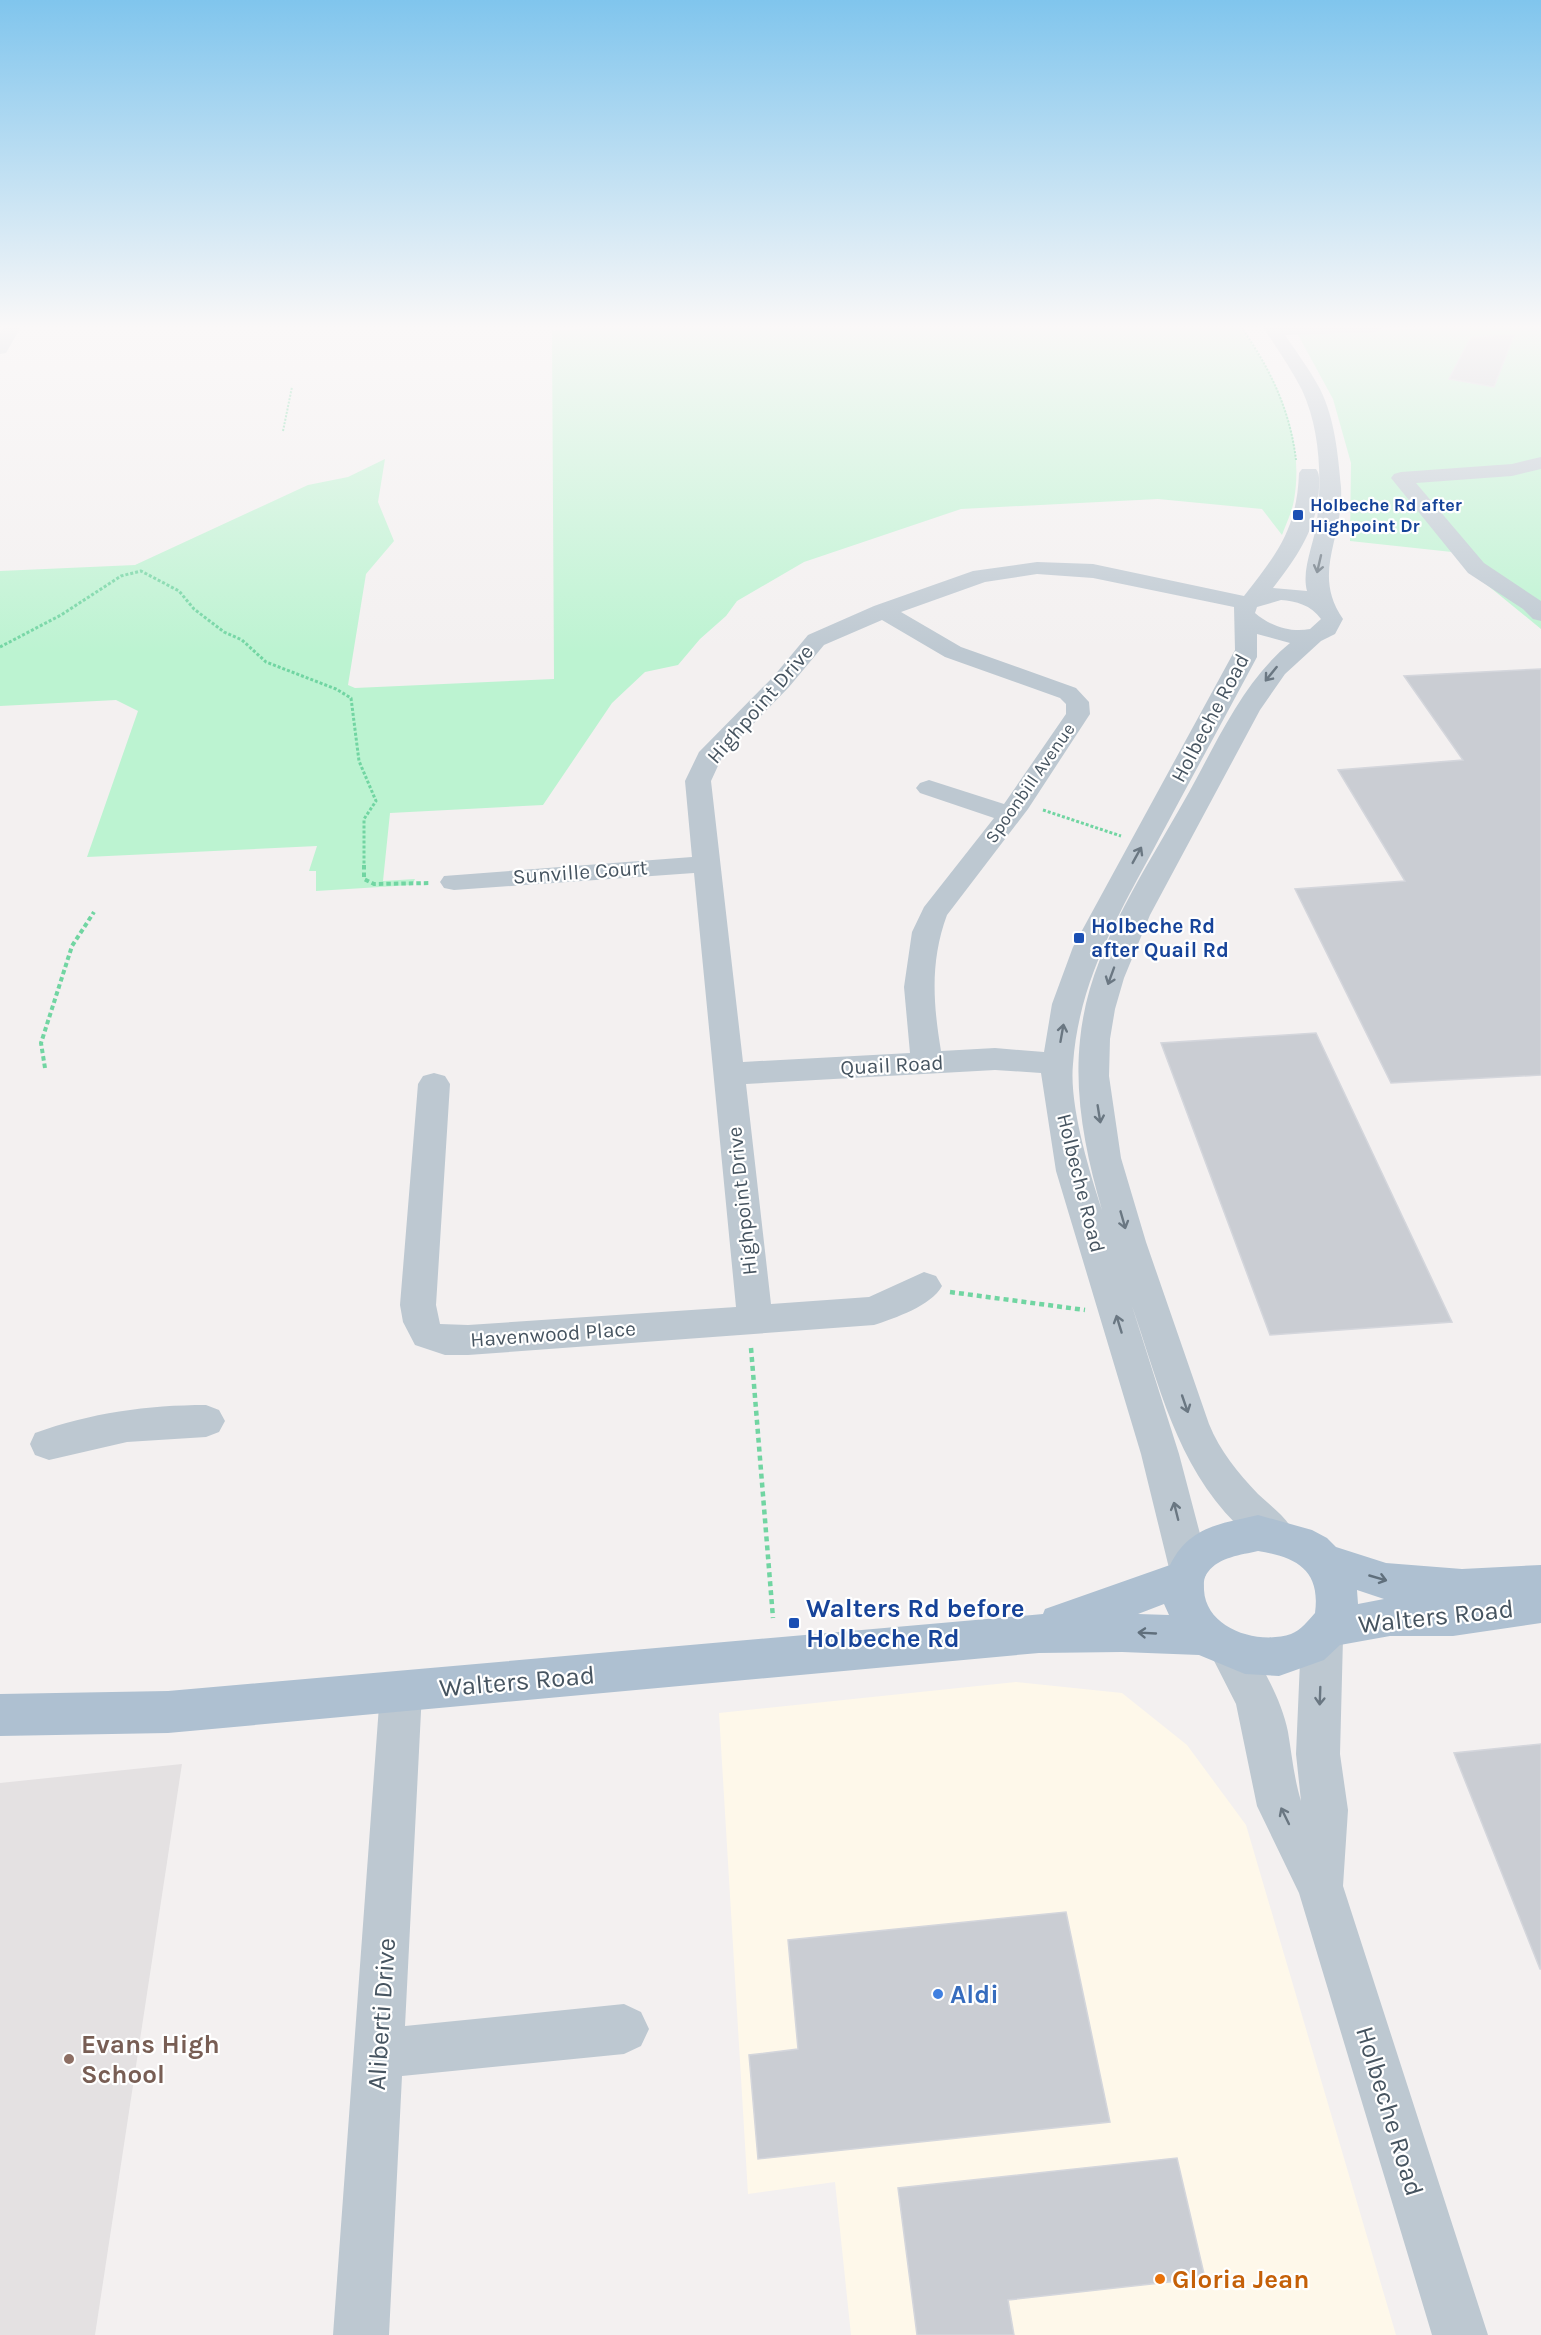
<svg xmlns="http://www.w3.org/2000/svg" width="1541" height="2335" font-family="Karla,sans-serif">
  <style>
    .commercial { fill: #fef8ea }
    .education { fill: #e4e1e2 }
    .green { fill: #bcf3d1 }
    .building { fill: #cacdd3; stroke: #d4d6dc; stroke-width: 1.5 }
    .lines { fill: none; stroke-linecap: round; stroke-linejoin: round }
    .path-far3 { stroke: #71d5a2; stroke-width: 2; stroke-dasharray: 2 1.5; stroke-linecap: butt }
    .path-far2 { stroke: #71d5a2; stroke-width: 3; stroke-dasharray: 3 2; stroke-linecap: butt }
    .path-far1 { stroke: #71d5a2; stroke-width: 4; stroke-dasharray: 4.5 3; stroke-linecap: butt }
    .path { stroke: #71d5a2; stroke-width: 4.5; stroke-dasharray: 5 4; stroke-linecap: butt }
    .minor { fill: #bdc8d1; fill-rule: evenodd }
    .major { fill: #aec0d1; fill-rule: evenodd }
    .oneway { stroke: #6a7782 }
    .oneway2 { stroke: #606f7c }
    .transit-dot { fill: #1a4fb4; stroke: #fff; stroke-width: 2 }
    .shop-dot { fill: #3f7fe0; stroke: #fff; stroke-width: 2 }
    .education-dot { fill: #8d6e63; stroke: #fff; stroke-width: 2 }
    .food-dot { fill: #e8710a; stroke: #fff; stroke-width: 2 }
    .labels { text-anchor: middle; stroke-width: 4.5; stroke-linejoin: round; paint-order: stroke }
    .far-transit-label { font-size: 18px; font-weight: bold; fill: #164399; stroke: #fff; text-anchor: start }
    .far-street-label { font-size: 18px; fill: #465460; stroke: #fff }
    .street-label { font-size: 21px; fill: #465460; stroke: #fff }
    .transit-label { font-size: 21px; font-weight: bold; fill: #164399; stroke: #fff; text-anchor: start }
    .near-transit-label { font-size: 26px; font-weight: bold; fill: #164399; stroke: #fff; text-anchor: start }
    .near-street-label { font-size: 26px; fill: #465460; stroke: #fff }
    .near-shop-label { font-size: 26px; font-weight: bold; fill: #366cbe; stroke: #fff; text-anchor: start }
    .near-education-label { font-size: 26px; font-weight: bold; fill: #785e54; stroke: #fff; text-anchor: start }
    .near-food-label { font-size: 26px; font-weight: bold; fill: #c56008; stroke: #fff; text-anchor: start }
  </style>
  <rect width="100%" height="100%" fill="#f3f0f0"/>
  <path class="commercial" d="M1016 1682 1122 1693 1187 1745 1246 1825 1396 2335H851L835 2182 748 2194 719 1713Z"/>
  <path class="education" d="M182 1764 95 2335H0V1783Z"/>
  <g class="green">
    <path d="M602 327H1239C1277 375 1305 437 1294 500 1292 512 1286 524 1282 535L1262 509 1158 499 961 509 804 562 737 601 726 616 700 639 678 665 645 672 612 703 543 805 390 813 383 881 415 879 412 885 316 891V871H309L317 846 87 857 138 711 116 700 0 706V571L135 565 308 485 348 477 385 459 378 502 394 541 366 574 348 685 355 688 554 679 552 331Z"/>
    <path d="M1462 327H1541V629L1470 571 1452 552 1350 541 1351 463 1333 399 1297 333Z"/>
  </g>
  <g class="building">
    <path d="M1514 335 1494 387 1449 379 1471 337Z"/>
    <path d="M1541 669V1075L1391 1083 1295 889 1405 881 1338 770 1463 760 1404 676Z"/>
    <path d="M1316 1033 1452 1322 1270 1335 1161 1043Z"/>
    <path d="M1541 1744V1969H1540L1454 1753Z"/>
    <path d="M1066 1912 1110 2122 758 2159 749 2055 798 2049 788 1940Z"/>
    <path d="M1177 2158 1205 2278 1008 2300 1014 2335H917L898 2188Z"/>
  </g>
  <g class="lines">
    <g class="path-far3">
      <path d="M1241 327C1270 368 1290 410 1296 460"/>
      <path d="M283 431 292 387"/>
    </g>
    <g class="path-far2">
      <path d="M0 647 61 615 121 576 141 571 179 591 194 609 224 632 242 640 266 662 336 689 351 698 359 761 376 801 364 819V867"/>
      <path d="M1043 810 1121 836"/>
    </g>
    <g class="path-far1">
      <path d="M364 865V879L374 884 431 883"/>
      <path d="M45 1068 41 1043 72 946 94 912"/>
    </g>
    <g class="path">
      <path d="M950 1292 1085 1310"/>
      <path d="M751 1348 773 1618"/>
    </g>
    <g class="minor">
      <path d="M4 327H21L6 353 0 354V333Z"/>
      <path d="M1263 327H1384L1375 332 1285 335C1297 353 1310 370 1320 389 1335 419 1338 455 1341 487 1344 539 1311 572 1343 619L1335 634 1321 641 1285 674 1260 710 1150 915 1124 978 1115 1009 1110 1039 1109 1076 1121 1158 1146 1242 1209 1424C1220 1451 1238 1473 1258 1494 1272 1507 1288 1518 1296 1536L1290 1549 1276 1554C1259 1548 1249 1536 1236 1524 1176 1464 1159 1384 1132 1306L1179 1454 1209 1568 1203 1581 1189 1586 1175 1581 1169 1568 1141 1454 1056 1171 1041 1073 995 1070 746 1084 771 1304 869 1297 924 1272 936 1276 942 1286C931 1306 895 1318 874 1325L468 1355H445L415 1345 403 1322 400 1305 418 1084 423 1076 434 1073 445 1076 450 1084 436 1305 440 1324 468 1325 736 1307 694 873 454 890 444 888 440 882 444 876 692 857 685 781 699 752 773 677 808 635 874 606 973 571 1037 562 1093 564 1244 596C1277 554 1297 529 1299 473L1302 469H1316C1320 474 1319 480 1319 487 1318 527 1297 557 1273 588L1307 591C1301 569 1315 542 1317 520 1322 477 1320 429 1302 390 1291 368 1276 347 1263 327ZM1037 574 1093 578 1234 607 1235 650 1073 947 1052 1004 1044 1052 995 1048 941 1051C933 1003 930 961 947 915L1028 809 1090 714 1089 702 1076 688 961 647 901 612 985 582ZM1281 600C1296 601 1311 605 1321 619L1310 629C1291 633 1270 626 1255 613L1257 607ZM882 620 945 657 1060 698 1066 704V714L1004 804 929 780 920 783 916 788 920 793 994 818 924 907 912 932 904 987 910 1053 743 1062 711 781 723 755 789 687 824 645ZM1257 634 1290 643C1241 683 1215 747 1184 801 1143 874 1088 954 1080 1040 1074 1097 1086 1155 1102 1210 1089 1170 1069 1105 1073 1064 1079 978 1121 911 1160 837 1192 777 1225 717 1257 657Z"/>
      <path d="M1541 457V469L1512 476 1416 483 1484 563 1541 601V621L1533 619 1523 609 1468 573 1391 478 1394 474 1401 472 1512 464Z"/>
      <path d="M206 1405 219 1410 225 1421 219 1432 206 1437 127 1442 49 1460 35 1455 30 1444 35 1433C90 1413 148 1405 206 1405Z"/>
      <path d="M1322 1619 1337 1624 1343 1638 1340 1754 1348 1810 1343 1886 1488 2335H1432L1299 1893 1257 1806 1236 1704 1208 1649 1214 1635 1229 1629 1244 1635C1261 1666 1281 1697 1288 1732 1292 1756 1294 1778 1301 1801L1296 1754 1301 1638 1307 1624Z"/>
      <path d="M401 1672 416 1678 422 1692 405 2026 624 2004 641 2012 649 2029 641 2046 624 2054 402 2076 389 2335H333L380 1692 386 1678Z"/>
    </g>
    <path class="major" d="M1258 1515 1312 1530 1327 1538 1336 1547 1386 1563 1462 1569 1541 1565V1623L1453 1636H1390L1340 1645 1324 1660 1279 1676 1245 1674 1199 1655 1122 1652 1039 1653 168 1733 0 1736V1694L168 1691 1043 1614 1045 1609 1170 1565C1189 1527 1219 1524 1258 1515ZM1258 1551C1295 1557 1321 1569 1315 1613 1308 1621 1301 1630 1291 1634 1258 1645 1206 1629 1204 1590 1204 1583 1203 1578 1208 1572 1219 1557 1241 1555 1258 1551ZM1357 1590 1384 1599 1358 1604ZM1164 1604 1169 1615 1138 1614Z"/>
  </g>
  <defs><path id="oneway-shaft" d="M-6 0H5M1.5-3L5.5 0L1.5 3" fill="none" stroke-width="1.6" stroke-linecap="round" stroke-linejoin="round" transform="scale(1.5)"/></defs>
  <g class="oneway">
    <use href="#oneway-shaft" transform="translate(1319 564) rotate(103)"/>
    <use href="#oneway-shaft" transform="translate(1271 674) rotate(129)"/>
    <use href="#oneway-shaft" transform="translate(1137 855) rotate(-61)"/>
    <use href="#oneway-shaft" transform="translate(1111 976) rotate(110)"/>
    <use href="#oneway-shaft" transform="translate(1062 1033) rotate(-80)"/>
    <use href="#oneway-shaft" transform="translate(1099 1114) rotate(81)"/>
    <use href="#oneway-shaft" transform="translate(1123 1220) rotate(74)"/>
    <use href="#oneway-shaft" transform="translate(1119 1324) rotate(-107)"/>
    <use href="#oneway-shaft" transform="translate(1185 1404) rotate(71)"/>
    <use href="#oneway-shaft" transform="translate(1176 1511) rotate(-104)"/>
    <use href="#oneway-shaft" transform="translate(1320 1696) rotate(92)"/>
    <use href="#oneway-shaft" transform="translate(1285 1816) rotate(-116)"/>
  </g>
  <g class="oneway2">
    <use href="#oneway-shaft" transform="translate(1378 1578) rotate(16)"/>
    <use href="#oneway-shaft" transform="translate(1147 1633) rotate(-177)"/>
  </g>
  <linearGradient id="sky" x2="0" y2="1"><stop stop-color="#80c5ed"/><stop offset="0.5" stop-color="#faf8f8"/><stop offset="1" stop-color="#faf8f8" stop-opacity="0"/></linearGradient>
  <rect width="1541" height="654" fill="url(#sky)"/>
  <g class="transit-dot">
    <rect x="1292" y="509" width="12" height="12" rx="3"/>
    <rect x="1073" y="932" width="12" height="12" rx="3"/>
    <rect x="788" y="1617" width="12" height="12" rx="3"/>
  </g>
  <circle class="shop-dot" cx="938" cy="1994" r="6"/>
  <circle class="education-dot" cx="69" cy="2059" r="6"/>
  <circle class="food-dot" cx="1160" cy="2279" r="6"/>
  <g class="labels">
    <g class="far-transit-label">
      <text x="1310" y="511">Holbeche Rd after<tspan x="1310" dy="21">Highpoint Dr</tspan></text>
    </g>
    <g class="far-street-label">
      <text transform="translate(1030 783) rotate(-55)" y="6">Spoonbill Avenue</text>
    </g>
    <g class="street-label">
      <text transform="translate(760 704) rotate(-49)" y="7">Highpoint Drive</text>
      <text transform="translate(1210 718) rotate(-62)" y="7">Holbeche Road</text>
      <text transform="translate(580 872) rotate(-4)" y="7">Sunville Court</text>
      <text transform="translate(892 1065) rotate(-3)" y="7">Quail Road</text>
      <text transform="translate(1081 1183) rotate(76)" y="7">Holbeche Road</text>
      <text transform="translate(742 1201) rotate(-96)" y="7">Highpoint Drive</text>
      <text transform="translate(553 1334) rotate(-4)" y="7">Havenwood Place</text>
    </g>
    <g class="transit-label">
      <text x="1091" y="933">Holbeche Rd<tspan x="1091" dy="24">after Quail Rd</tspan></text>
    </g>
    <g class="near-transit-label">
      <text x="806" y="1617">Walters Rd before<tspan x="806" dy="30">Holbeche Rd</tspan></text>
    </g>
    <g class="near-street-label">
      <text transform="translate(1436 1616) rotate(-6)" y="9">Walters Road</text>
      <text transform="translate(517 1681) rotate(-5)" y="9">Walters Road</text>
      <text transform="translate(381 2014) rotate(-86)" y="9">Aliberti Drive</text>
      <text transform="translate(1390 2111) rotate(73)" y="9">Holbeche Road</text>
    </g>
    <g class="near-shop-label">
      <text x="950" y="2003">Aldi</text>
    </g>
    <g class="near-education-label">
      <text x="81" y="2053">Evans High<tspan x="81" dy="30">School</tspan></text>
    </g>
    <g class="near-food-label">
      <text x="1172" y="2288">Gloria Jean</text>
    </g>
  </g>
</svg>
